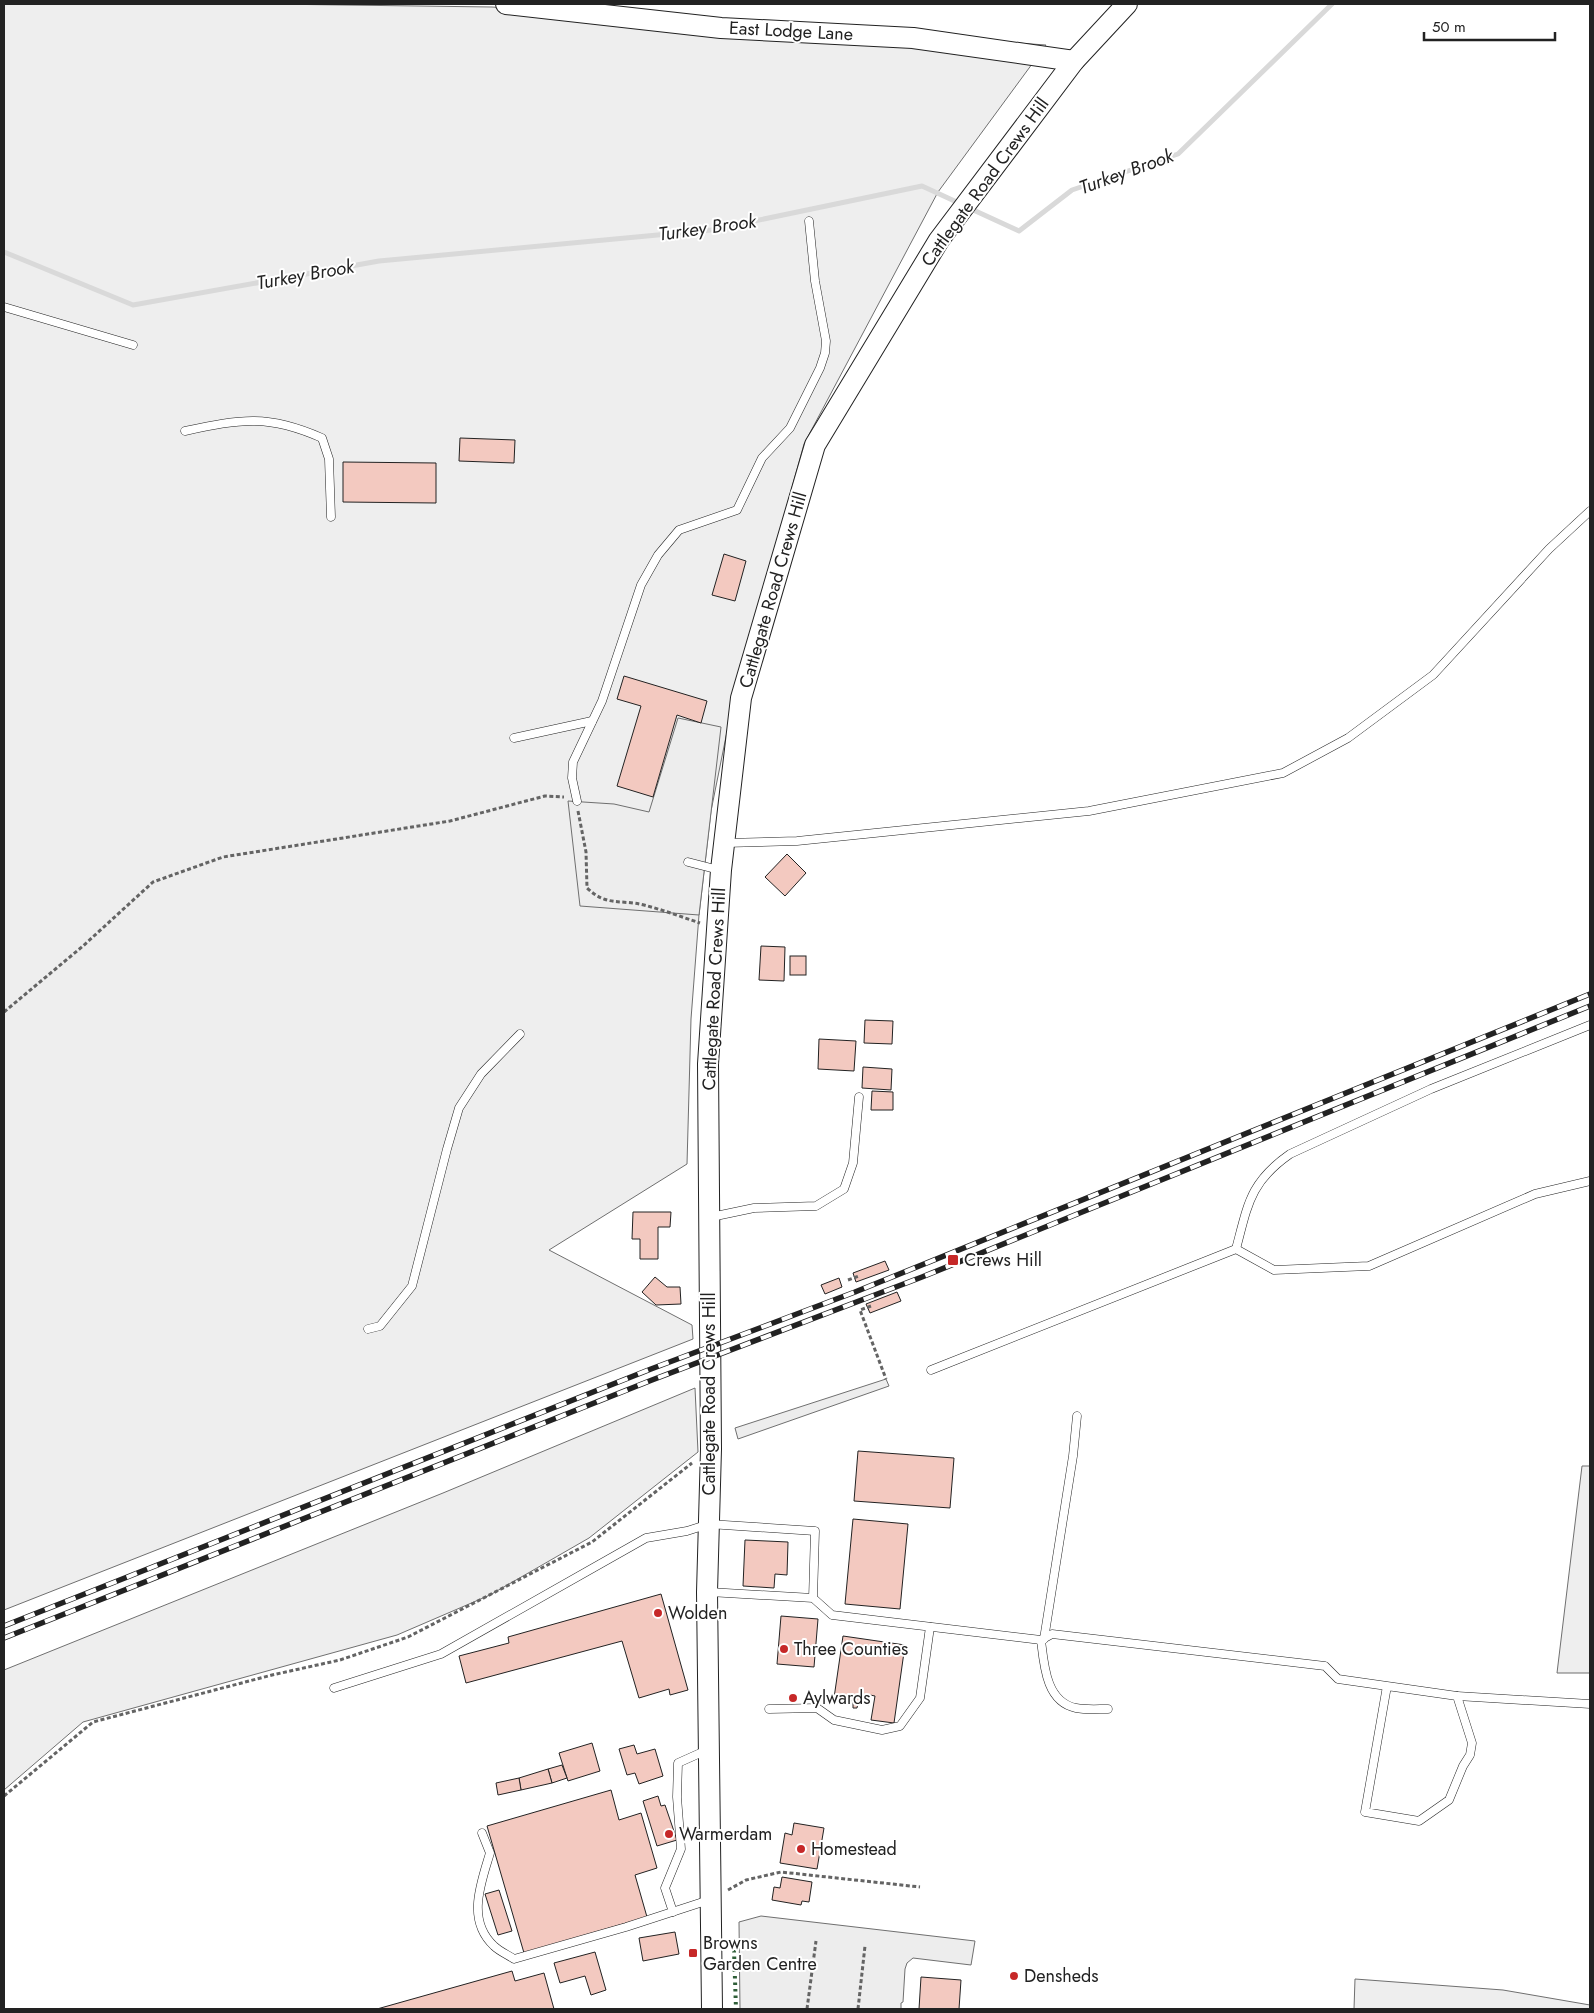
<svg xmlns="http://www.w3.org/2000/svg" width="1594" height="2013" font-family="Jost,sans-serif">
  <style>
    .green { fill: #eee; stroke: #6f6f6f }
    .parking { fill: #ededed; stroke: #6f6f6f }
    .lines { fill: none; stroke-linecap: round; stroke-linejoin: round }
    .stream { stroke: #d9d9d9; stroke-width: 5 }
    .building { fill: #f3c9c0; stroke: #222 }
    .service-casing { stroke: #222; stroke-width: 9 }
    .tertiary-casing { stroke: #222; stroke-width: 22 }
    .path { stroke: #646464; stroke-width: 3; stroke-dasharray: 4 2.5; stroke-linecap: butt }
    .service { stroke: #fff; stroke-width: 8 }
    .tertiary { stroke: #fff; stroke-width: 20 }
    .rail-casing { stroke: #222; stroke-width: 5.5 }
    .rail { stroke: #fff; stroke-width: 4; stroke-dasharray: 11; stroke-linecap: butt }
    .hedge { stroke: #2f5e38; stroke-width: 4; stroke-dasharray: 2.5 4; stroke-linecap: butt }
    .poi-dot { fill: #c62828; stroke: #fff; stroke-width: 2 }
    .labels { text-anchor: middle; stroke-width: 4; stroke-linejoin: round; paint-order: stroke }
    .street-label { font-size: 18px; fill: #222; stroke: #fff }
    .poi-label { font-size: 18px; fill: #222; stroke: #fff; text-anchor: start }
    .water-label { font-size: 19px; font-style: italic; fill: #222; stroke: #fff }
  </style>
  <rect width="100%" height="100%" fill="#fff"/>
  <g class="green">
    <path d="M4 4H269L492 7 1046 45 938 192 804 444 734 697 711 811 699 915 691 1019 687 1164 549 1250 692 1325 693 1339 4 1610Z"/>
    <path d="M695 1388 698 1452 589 1538 490 1595 397 1635 83 1722 4 1790V1670L443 1493Z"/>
    <path d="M1582 1466H1590V1673H1557Z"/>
    <path d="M1355 1979 1503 1990 1590 2005V2009H1354Z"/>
  </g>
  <g class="parking">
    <path d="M678 718 721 727 699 915 580 906 568 801 614 804 649 812Z"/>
    <path d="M886 1379 889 1386 738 1439 735 1428Z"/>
    <path d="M761 1916 975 1941 971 1965 913 1958 907 1963 905 1969 903 2002 901 2003V2009H740L739 1922Z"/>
  </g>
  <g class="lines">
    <g class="stream">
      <path d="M969 208 1019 231 1072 190 1178 154 1332 4"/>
      <path d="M4 252 133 305 379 261 711 230 922 186 961 204"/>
    </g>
  </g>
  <g class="building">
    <path d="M460 438 515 440 514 463 459 461Z"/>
    <path d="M343 462 436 463V503L343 502Z"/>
    <path d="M724 554 746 561 735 601 712 595Z"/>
    <path d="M624 676 707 701 701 723 677 715 653 797 617 786 641 706 617 699Z"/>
    <path d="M787 854 806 873 785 896 765 877Z"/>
    <path d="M761 946 785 947 784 981 759 980Z"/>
    <rect x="790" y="956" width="16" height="19"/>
    <path d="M865 1020 893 1021 892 1044 864 1043Z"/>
    <path d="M819 1039 856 1041 854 1071 818 1069Z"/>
    <path d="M863 1067 892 1069 891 1090 862 1088Z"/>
    <path d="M872 1091 893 1092V1110H871Z"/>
    <path d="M633 1212H671L670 1227H658V1259H640V1239H632Z"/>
    <path d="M885 1261 889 1270 856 1282 853 1273Z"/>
    <path d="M655 1277 667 1287H680L681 1304 656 1305 642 1292Z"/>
    <path d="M839 1278 842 1287 825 1294 821 1285Z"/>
    <path d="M897 1292 901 1301 870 1313 866 1304Z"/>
    <path d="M858 1451 954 1458 950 1508 854 1501Z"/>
    <path d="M853 1519 908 1524 900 1609 845 1604Z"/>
    <path d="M745 1540 788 1542 787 1575 775 1574 774 1588 743 1586Z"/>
    <path d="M661 1594 688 1690 670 1695 669 1689 639 1698 622 1641 466 1683 459 1656 509 1643 508 1637Z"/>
    <path d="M781 1616 818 1619 814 1667 777 1664Z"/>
    <path d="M843 1636 905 1645 894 1723 871 1720 875 1696 870 1695 869 1705 858 1703 857 1708H853V1701L834 1698Z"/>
    <path d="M592 1743 600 1771 568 1781 559 1753Z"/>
    <path d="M634 1745 637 1754 655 1749 663 1776 639 1784 635 1773 627 1775 619 1749Z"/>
    <path d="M562 1765 567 1778 552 1783 548 1769Z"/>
    <path d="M548 1769 552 1783 521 1790 519 1778Z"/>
    <path d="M519 1778 521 1790 498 1795 496 1783Z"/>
    <path d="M611 1790 619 1820 641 1813 657 1868 635 1875 647 1917 524 1953 487 1826Z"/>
    <path d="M658 1796 661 1806 665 1805 677 1840 657 1846 643 1801Z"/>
    <path d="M794 1823 824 1828 817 1869 780 1863 785 1833 792 1835Z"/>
    <path d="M782 1877 812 1882 809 1902 802 1901 801 1905 772 1900 774 1887 780 1888Z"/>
    <path d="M499 1890 512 1931 498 1935 485 1894Z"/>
    <path d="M675 1932 679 1954 643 1961 639 1938Z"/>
    <path d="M595 1952 606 1990 591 1995 585 1976 560 1983 554 1963Z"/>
    <path d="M512 1971 515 1981 544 1973 554 2009H377Z"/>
    <path d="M921 1977 961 1980 959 2009H919Z"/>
  </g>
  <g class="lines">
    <defs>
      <g id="service">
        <path d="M4 307 133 345"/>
        <path d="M185 431C241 419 268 414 322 438L329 459 331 517"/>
        <path d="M514 738 592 721"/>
        <path d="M577 801 572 778 573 762 602 701 641 585 658 555 679 530 737 510 762 458 790 428 820 368 825 353 826 341 815 281 809 221"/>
        <path d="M725 843 797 841 1089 811 1283 773 1348 738 1433 675 1549 549 1590 511"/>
        <path d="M688 862 719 870"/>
        <path d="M711 1217 754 1208 816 1206 844 1189 853 1163 859 1097"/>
        <path d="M1236 1249C1248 1204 1250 1182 1290 1154L1431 1089 1590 1025"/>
        <path d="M368 1329 380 1326 412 1286 447 1149 459 1108 481 1074 520 1034"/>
        <path d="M931 1370 1236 1249 1274 1270 1369 1266 1535 1194 1590 1181"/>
        <path d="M709 1592 813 1598 832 1615 1041 1640 1052 1634 1325 1666 1338 1679 1387 1686 1365 1812 1419 1821 1449 1800 1463 1766 1470 1755 1472 1743 1457 1696 1387 1686"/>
        <path d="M1044 1639 1073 1456 1077 1416"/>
        <path d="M1041 1640C1044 1665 1046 1702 1076 1708 1086 1710 1098 1709 1108 1709"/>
        <path d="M334 1688 441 1654 646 1538 687 1531 709 1524 815 1531 813 1598"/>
        <path d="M1457 1696 1590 1704"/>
        <path d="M769 1709 817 1708 834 1720 882 1730 900 1726 920 1698 930 1627"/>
        <path d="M482 1833 490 1853C481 1883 466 1920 494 1946 499 1951 508 1955 514 1959L626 1927 709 1900"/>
        <path d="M673 1912 665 1888 681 1849 677 1797 678 1763 707 1750"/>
      </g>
      <g id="tertiary">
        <path d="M506 4 721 28 913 38 1074 61"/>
        <path d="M712 2009 707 1592 711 1449 708 1064 721 870 741 698 815 445 939 240 1074 61 1127 4"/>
      </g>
    </defs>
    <use href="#service" class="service-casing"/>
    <use href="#tertiary" class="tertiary-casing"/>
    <g class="path">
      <path d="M578 811 586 852 587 888C607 907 620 899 644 905 663 910 682 917 700 923"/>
      <path d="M4 1012 83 946 153 882 223 857 450 821 545 796 564 797"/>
      <path d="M848 1280 859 1276"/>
      <path d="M871 1306 860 1310 886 1379"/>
      <path d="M4 1796 93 1722 272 1675 340 1660 408 1637 592 1542 692 1463"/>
      <path d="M728 1890 746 1880 781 1872 920 1887"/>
      <path d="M807 2009 816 1941"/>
      <path d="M858 2009 865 1946"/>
    </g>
    <use href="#service" class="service"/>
    <use href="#tertiary" class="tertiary"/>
    <defs>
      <g id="rail">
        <path d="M4 1626 651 1369 855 1292 1590 994"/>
        <path d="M4 1638 652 1380 922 1277 1590 1006"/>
      </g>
    </defs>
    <use href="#rail" class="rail-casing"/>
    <use href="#rail" class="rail"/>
    <path class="hedge" d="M734 1950 736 2009"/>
  </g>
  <g class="poi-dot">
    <rect x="947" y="1254" width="12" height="12" rx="2.5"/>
    <circle cx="658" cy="1613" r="5"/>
    <circle cx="784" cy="1649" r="5"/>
    <circle cx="793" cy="1698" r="5"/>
    <circle cx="669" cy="1834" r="5"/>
    <circle cx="801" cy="1849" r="5"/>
    <rect x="688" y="1948" width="10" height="10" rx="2.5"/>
    <circle cx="1014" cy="1976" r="5"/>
  </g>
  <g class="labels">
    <g class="street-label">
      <text transform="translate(791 31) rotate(3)" y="6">East Lodge Lane</text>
      <text transform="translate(985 182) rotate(-54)" y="6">Cattlegate Road Crews Hill</text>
      <text transform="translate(773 590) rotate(-74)" y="6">Cattlegate Road Crews Hill</text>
      <text transform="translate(714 989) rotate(-87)" y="6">Cattlegate Road Crews Hill</text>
      <text transform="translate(709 1394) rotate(-90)" y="6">Cattlegate Road Crews Hill</text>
    </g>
    <g class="poi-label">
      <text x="964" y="1266">Crews Hill</text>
      <text x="668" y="1619">Wolden</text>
      <text x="794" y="1655">Three Counties</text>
      <text x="803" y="1704">Aylwards</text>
      <text x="679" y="1840">Warmerdam</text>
      <text x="811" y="1855">Homestead</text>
      <text x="703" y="1949">Browns<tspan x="703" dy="21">Garden Centre</tspan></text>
      <text x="1024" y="1982">Densheds</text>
    </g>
    <g class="water-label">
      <text transform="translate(1126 171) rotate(-20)" y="7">Turkey Brook</text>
      <text transform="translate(707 227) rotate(-8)" y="7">Turkey Brook</text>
      <text transform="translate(305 274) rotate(-10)" y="7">Turkey Brook</text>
    </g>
  </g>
  <rect width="1594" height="2013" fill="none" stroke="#222222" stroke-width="10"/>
  <path d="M1424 32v8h131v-8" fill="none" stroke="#222222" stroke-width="2.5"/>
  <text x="1432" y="32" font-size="15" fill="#222222" stroke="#ffffff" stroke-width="4" paint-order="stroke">50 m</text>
</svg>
